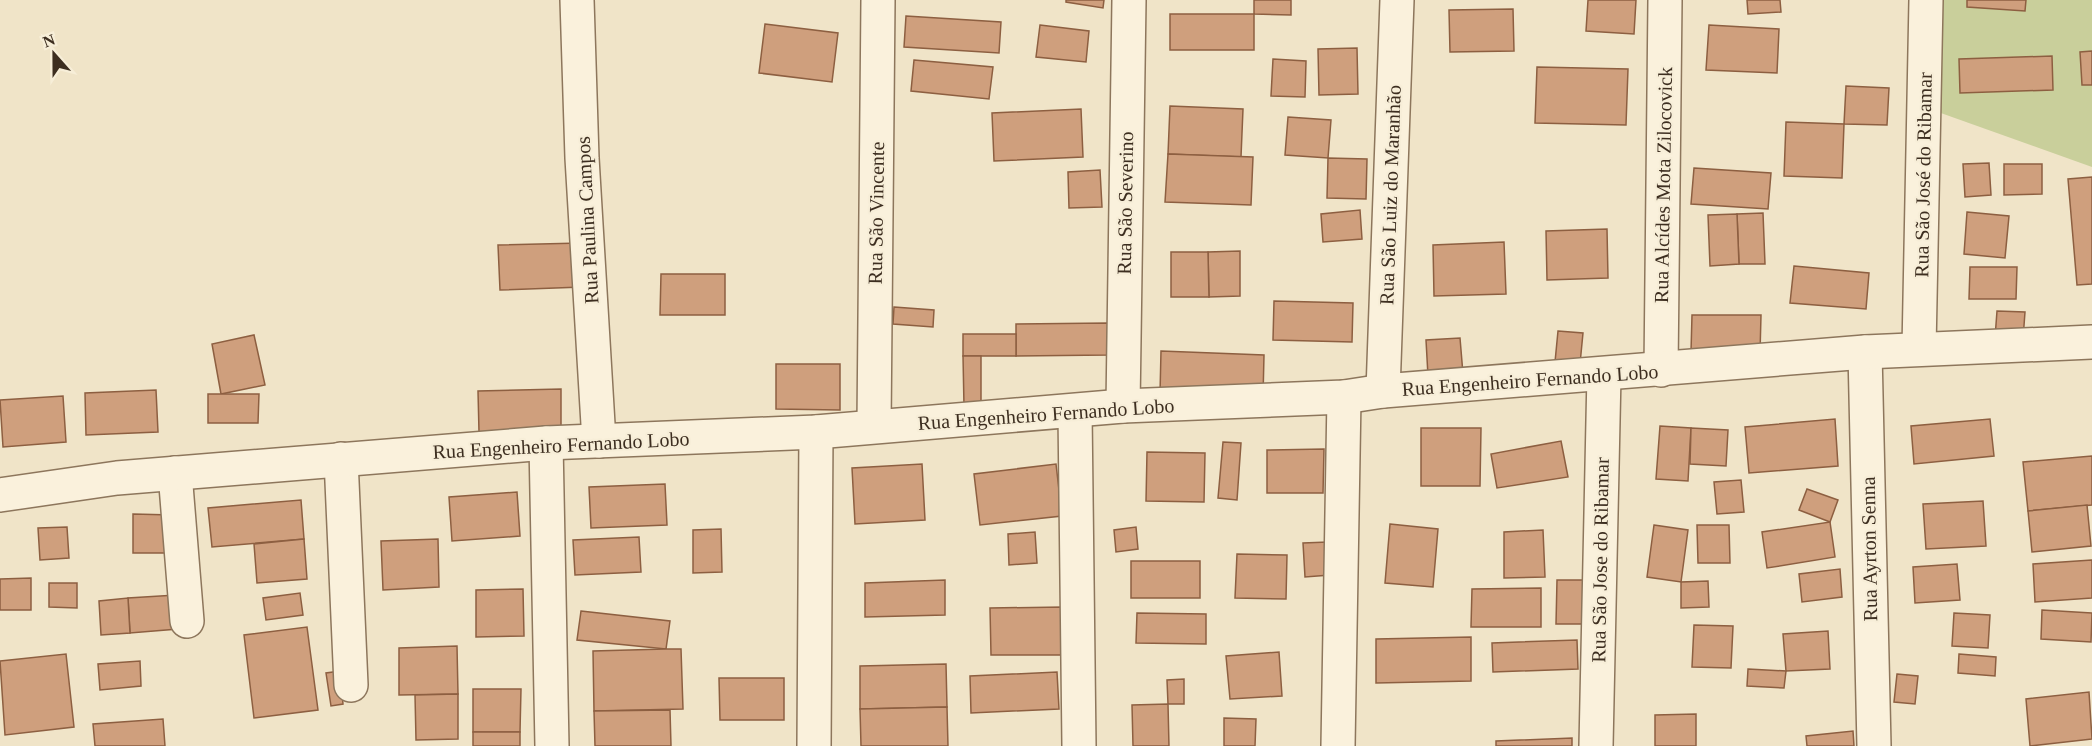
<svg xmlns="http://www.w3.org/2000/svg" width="2092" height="746" font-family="Georgia,serif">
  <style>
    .green { fill: #c9cf9b }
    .building { fill: #cf9f7d; stroke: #8d5f41; stroke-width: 1.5 }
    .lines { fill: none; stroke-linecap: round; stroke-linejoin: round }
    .street-casing { stroke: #8d765c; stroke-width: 36 }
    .street { stroke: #faf1dc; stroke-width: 33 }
    .labels { text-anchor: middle; stroke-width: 4.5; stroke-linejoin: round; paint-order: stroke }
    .street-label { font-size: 20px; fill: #3d2e20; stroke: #f7eed8 }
  </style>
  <rect width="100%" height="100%" fill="#f0e4c8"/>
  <path class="green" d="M1928 0H2092V167L1924 107Z"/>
  <g class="building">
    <path d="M1066 0H1104L1103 8 1066 2Z"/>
    <path d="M1254 0H1291V15L1254 14Z"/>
    <path d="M1588 0H1636L1634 34 1586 31Z"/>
    <path d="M1747 0H1780L1781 12 1748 14Z"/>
    <path d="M1967 0H2026L2025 11 1967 7Z"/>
    <path d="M1513 9 1514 51 1450 52 1449 10Z"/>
    <rect x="1170" y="14" width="84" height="36"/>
    <path d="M906 16 1001 22 999 53 904 47Z"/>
    <path d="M765 24 838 33 832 82 759 73Z"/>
    <path d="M1040 25 1089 31 1086 62 1036 57Z"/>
    <path d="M1709 25 1779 29 1777 73 1706 70Z"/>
    <path d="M1357 48 1358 94 1319 95 1318 49Z"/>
    <path d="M2092 51V85H2082L2080 52Z"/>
    <path d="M2052 56 2053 90 1960 93 1959 59Z"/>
    <path d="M1273 59 1306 61 1305 97 1271 96Z"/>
    <path d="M914 60 993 67 989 99 911 91Z"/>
    <path d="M1537 67 1628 69 1626 125 1535 123Z"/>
    <path d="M1846 86 1889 88 1887 125 1844 124Z"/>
    <path d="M1170 106 1243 109 1241 157 1168 154Z"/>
    <path d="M1081 109 1083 157 994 161 992 113Z"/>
    <path d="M1288 117 1331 120 1328 158 1285 155Z"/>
    <path d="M1786 122 1844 124 1842 178 1784 176Z"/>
    <path d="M1168 154 1253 157 1251 205 1165 202Z"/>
    <path d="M1328 158 1367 159 1366 199 1327 198Z"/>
    <path d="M1989 163 1991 195 1965 197 1963 164Z"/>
    <path d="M2004 164H2042V194L2004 195Z"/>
    <path d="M1694 168 1771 173 1768 209 1691 204Z"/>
    <path d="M1100 170 1102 207 1069 208 1068 172Z"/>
    <path d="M2092 177V284L2077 285 2068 179Z"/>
    <path d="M1360 210 1362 239 1323 242 1321 214Z"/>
    <path d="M1967 212 2009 216 2005 258 1964 254Z"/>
    <path d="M1763 213 1765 264H1739L1737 214Z"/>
    <path d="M1737 214 1739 264 1710 266 1708 215Z"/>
    <path d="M1607 229 1608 278 1547 280 1546 231Z"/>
    <path d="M1504 242 1506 294 1434 296 1433 245Z"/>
    <path d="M581 243 582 287 500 290 498 245Z"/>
    <path d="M1240 251V296L1209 297 1208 252Z"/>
    <path d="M1171 252H1208L1209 297H1171Z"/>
    <path d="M1794 266 1869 273 1866 309 1790 303Z"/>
    <path d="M1970 267H2017L2016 299H1969Z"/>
    <path d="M661 274H725V315H660Z"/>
    <path d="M1274 301 1353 303 1352 342 1273 340Z"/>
    <path d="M894 307 934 310 933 327 893 324Z"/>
    <path d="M1997 311 2025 312 2023 339 1995 338Z"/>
    <path d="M1692 315H1761L1760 353 1691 352Z"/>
    <path d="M1108 323V355L1016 356V324Z"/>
    <path d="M1558 331 1583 333 1580 364 1555 362Z"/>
    <rect x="963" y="334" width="53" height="22"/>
    <path d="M254 335 265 385 221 394 212 344Z"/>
    <path d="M1460 338 1463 374 1428 376 1426 340Z"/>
    <path d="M1161 351 1264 355 1263 397 1160 394Z"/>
    <path d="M963 356H981V406H964Z"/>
    <path d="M776 364H840V410L776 409Z"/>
    <path d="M561 389V430L479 432 478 391Z"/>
    <path d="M156 390 158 432 86 435 85 393Z"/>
    <path d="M208 394H259L258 423H208Z"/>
    <path d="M63 396 66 442 3 447 0 400Z"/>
    <path d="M1835 419 1838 466 1749 473 1745 427Z"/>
    <path d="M1990 419 1994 456 1914 464 1911 426Z"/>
    <path d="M1660 426 1691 428 1688 481 1656 479Z"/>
    <path d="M1421 428H1481L1480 486H1421Z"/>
    <path d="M1691 428 1728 430 1726 466 1690 464Z"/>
    <path d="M1561 441 1568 477 1497 488 1491 454Z"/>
    <path d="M1223 442 1241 443 1237 500 1218 498Z"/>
    <path d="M1324 449 1323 493H1267V450Z"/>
    <path d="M1147 452 1205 453 1204 502 1146 501Z"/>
    <path d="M2092 456V505L2028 511 2023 462Z"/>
    <path d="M922 464 925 520 855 524 852 468Z"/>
    <path d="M1056 464 1062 516 980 525 974 474Z"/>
    <path d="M1741 480 1744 512 1717 514 1714 482Z"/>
    <path d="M665 484 667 525 591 528 589 487Z"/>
    <path d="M1807 489 1838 500 1830 522 1799 510Z"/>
    <path d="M517 492 520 536 452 541 449 497Z"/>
    <path d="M301 500 304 539 212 547 208 508Z"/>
    <path d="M1983 501 1986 546 1926 549 1923 504Z"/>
    <path d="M2087 505 2091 546 2032 552 2028 511Z"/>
    <path d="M133 514 172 515 171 553H133Z"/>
    <path d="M1830 522 1835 557 1767 568 1762 532Z"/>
    <path d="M1390 524 1438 529 1433 587 1385 583Z"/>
    <path d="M1654 525 1688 530 1681 582 1647 577Z"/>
    <path d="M1697 525H1729L1730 563H1698Z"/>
    <path d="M67 527 69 558 40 560 38 528Z"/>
    <path d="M1136 527 1138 549 1116 552 1114 530Z"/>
    <path d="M721 529 722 572 693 573V530Z"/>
    <path d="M1543 530 1545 577 1504 578V532Z"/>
    <path d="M1035 532 1037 563 1009 565 1008 534Z"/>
    <path d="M639 537 641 572 575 575 573 540Z"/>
    <path d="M304 539 307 579 257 583 254 544Z"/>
    <path d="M438 539 439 587 383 590 381 541Z"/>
    <path d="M1328 542 1330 575 1305 577 1303 543Z"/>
    <path d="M1237 554 1287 555 1286 599 1235 598Z"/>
    <path d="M2092 560V598L2035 602 2033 564Z"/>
    <rect x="1131" y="561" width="69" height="37"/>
    <path d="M1957 564 1960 600 1915 603 1913 567Z"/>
    <path d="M1840 569 1842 597 1802 602 1799 574Z"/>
    <path d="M31 578V610H0V579Z"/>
    <path d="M945 580V615L865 617V583Z"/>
    <path d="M1557 580H1584V624H1556Z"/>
    <path d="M1708 581 1709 607 1681 608V582Z"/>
    <path d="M49 583H77V608L49 607Z"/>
    <path d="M1541 588V627H1471L1472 589Z"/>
    <path d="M523 589 524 636 476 637V590Z"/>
    <path d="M300 593 303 615 266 620 263 598Z"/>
    <path d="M176 595 178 629 130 633 128 598Z"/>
    <path d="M128 598 130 633 101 635 99 601Z"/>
    <path d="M1063 607 1064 655H991L990 608Z"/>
    <path d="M2042 610 2092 613 2091 642 2041 639Z"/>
    <path d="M581 611 670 621 666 649 577 640Z"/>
    <path d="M1137 613 1206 614V644L1136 643Z"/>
    <path d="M1954 613 1990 615 1988 648 1952 646Z"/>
    <path d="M1694 625 1733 626 1731 668 1692 667Z"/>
    <path d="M307 627 318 710 254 718 244 635Z"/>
    <path d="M1828 631 1830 669 1786 671 1783 634Z"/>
    <path d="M1471 637V681L1376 683V639Z"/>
    <path d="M1577 640 1578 669 1493 672 1492 643Z"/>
    <path d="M457 646 458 694 399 695V648Z"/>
    <path d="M666 649H681L683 709 594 711 593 651Z"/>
    <path d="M1279 652 1282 696 1230 699 1226 656Z"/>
    <path d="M66 654 74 727 5 735 0 661Z"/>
    <path d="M1959 654 1996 657 1995 676 1958 673Z"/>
    <path d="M140 661 141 686 100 690 98 664Z"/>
    <path d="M946 664 947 707 860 709V666Z"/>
    <path d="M1748 669 1786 671 1784 688 1747 686Z"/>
    <path d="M340 671 343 704 331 706 326 673Z"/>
    <path d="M1057 672 1059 709 971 713 970 676Z"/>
    <path d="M1897 674 1918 676 1915 704 1894 702Z"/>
    <path d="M719 678H784V720H720Z"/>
    <path d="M1184 679V704H1168L1167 680Z"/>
    <path d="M473 689H521L520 732H473Z"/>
    <path d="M2089 692 2092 739 2030 746 2026 699Z"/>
    <path d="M458 694V739L416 740 415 695Z"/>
    <path d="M1168 704 1169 746H1133L1132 705Z"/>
    <path d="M947 707 948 746H861L860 709Z"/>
    <path d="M670 710 671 746H595L594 711Z"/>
    <path d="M1696 714V746H1655V715Z"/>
    <path d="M1224 718 1256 719 1255 746H1224Z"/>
    <path d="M163 719 165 746H95L93 724Z"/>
    <path d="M1853 731 1854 746H1807L1806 736Z"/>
    <rect x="473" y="732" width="47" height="14"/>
    <path d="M1572 738V746H1496V741Z"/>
  </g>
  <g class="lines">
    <defs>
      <g id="street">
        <path d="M577 0 582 158 599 441"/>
        <path d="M1919 349 1926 0"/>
        <path d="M1865 352 1874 746"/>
        <path d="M1661 370 1665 0"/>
        <path d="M1383 391 1397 0"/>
        <path d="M1123 406 1129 0"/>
        <path d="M1075 412 1079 746"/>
        <path d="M874 426 878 0"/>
        <path d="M546 443 552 746"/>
        <path d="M341 459 351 685"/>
        <path d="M175 473 187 621"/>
        <path d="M0 495 117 478 546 443 816 432 1123 406 1344 397 1383 391 1865 352 2092 342"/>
        <path d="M814 746 816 432"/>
        <path d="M1338 746 1344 397"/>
        <path d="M1596 746 1604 374"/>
      </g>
    </defs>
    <use href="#street" class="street-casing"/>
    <use href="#street" class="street"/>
  </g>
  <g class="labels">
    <g class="street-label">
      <text transform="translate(1923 175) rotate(-89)" y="7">Rua São José do Ribamar</text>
      <text transform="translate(1663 185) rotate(-89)" y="7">Rua Alcídes Mota Zilocovick</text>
      <text transform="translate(1390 195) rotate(-88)" y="7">Rua São Luiz do Maranhão</text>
      <text transform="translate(1125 203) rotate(-89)" y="7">Rua São Severino</text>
      <text transform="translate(876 213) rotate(-89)" y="7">Rua São Vincente</text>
      <text transform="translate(587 220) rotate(-93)" y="7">Rua Paulina Campos</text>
      <text transform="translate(1530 380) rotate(-4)" y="7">Rua Engenheiro Fernando Lobo</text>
      <text transform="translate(1046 414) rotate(-4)" y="7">Rua Engenheiro Fernando Lobo</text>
      <text transform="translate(561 445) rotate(-3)" y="7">Rua Engenheiro Fernando Lobo</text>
      <text transform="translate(1869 549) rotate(-91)" y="7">Rua Ayrton Senna</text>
      <text transform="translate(1600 560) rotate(-89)" y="7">Rua São Jose do Ribamar</text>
    </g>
  </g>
  <g transform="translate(54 54) rotate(339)" stroke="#f7eed8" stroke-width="4.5" paint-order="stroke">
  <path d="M0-4.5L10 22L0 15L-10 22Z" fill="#3d2e20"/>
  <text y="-9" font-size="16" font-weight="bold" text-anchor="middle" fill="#3d2e20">N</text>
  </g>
</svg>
